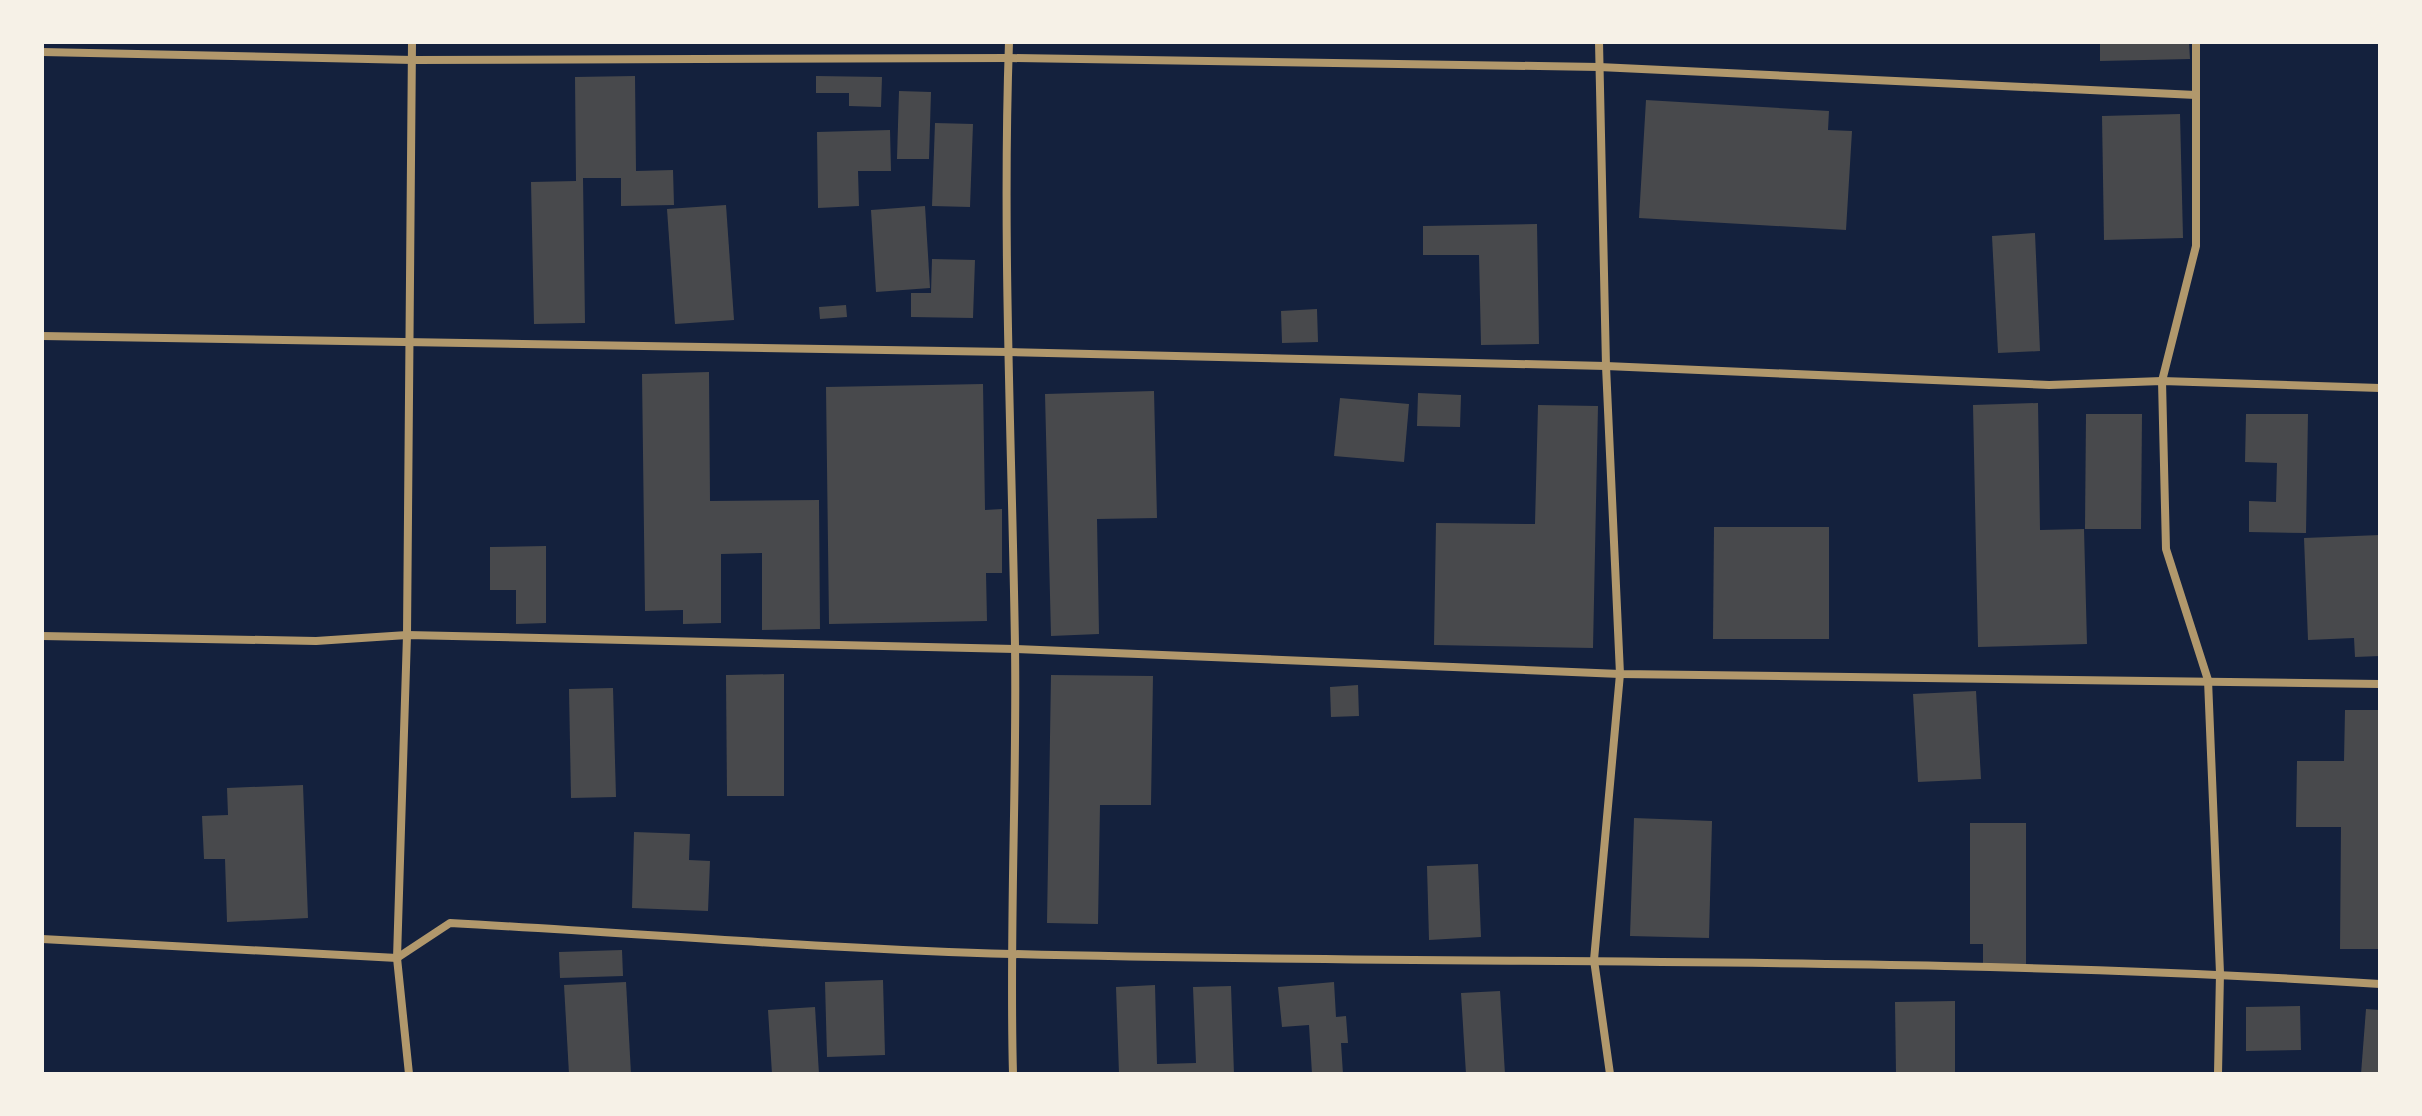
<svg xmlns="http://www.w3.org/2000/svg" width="2422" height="1116" font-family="'IBM Plex Sans',sans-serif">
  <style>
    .building { fill: #48494c }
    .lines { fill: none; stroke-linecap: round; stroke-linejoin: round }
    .minor { stroke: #b1986c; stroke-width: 8 }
  </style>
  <rect width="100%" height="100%" fill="#14213d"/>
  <g class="building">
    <path d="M2100 42H2189L2190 59 2100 61Z"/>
    <path d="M635 76 636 171 673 170 674 205 621 206V178H583L585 323 534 324 531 182 576 181 575 77Z"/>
    <path d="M816 76 882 77 881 107 849 106V93H816Z"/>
    <path d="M899 91 931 92 929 159H897Z"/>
    <path d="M1646 100 1829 111 1828 130 1852 131 1846 230 1639 218Z"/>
    <path d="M2180 114 2183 238 2104 240 2102 116Z"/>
    <path d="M935 123 973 124 970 207 932 206Z"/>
    <path d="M890 130 891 171H858L859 206 818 208 817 132Z"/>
    <path d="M726 205 734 320 675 324 667 209Z"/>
    <path d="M925 206 930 288 876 292 871 210Z"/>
    <path d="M1537 224 1539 344 1481 345 1479 255H1423V226Z"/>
    <path d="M2035 233 2040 351 1998 353 1992 236Z"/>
    <path d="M932 259 975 260 973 318 911 317V293H931Z"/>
    <path d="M846 305 847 317 820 319 819 307Z"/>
    <path d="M1317 309 1318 342 1282 343 1281 311Z"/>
    <path d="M709 372 710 501 819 500 820 629 762 630V553L721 554V623L683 624V610L645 611 642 374Z"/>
    <path d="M983 384 985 510 1002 509V573H986L987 621 829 624 826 387Z"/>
    <path d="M1154 391 1157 518 1097 519 1099 634 1051 636 1045 394Z"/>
    <path d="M1418 393 1461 395 1460 427 1417 426Z"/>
    <path d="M1340 398 1409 404 1404 462 1334 456Z"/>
    <path d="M2038 403 2040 530 2084 529 2087 644 1978 647 1973 405Z"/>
    <path d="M1538 405 1598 406 1593 648 1434 645 1436 523 1535 524Z"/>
    <path d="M2086 414H2142L2141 529H2085Z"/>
    <path d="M2246 414H2308L2306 533 2249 532V501L2276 502 2277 463 2245 462Z"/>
    <path d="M1714 527H1829V639H1713Z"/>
    <path d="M2380 535V656L2355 657 2354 638 2308 640 2304 538Z"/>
    <path d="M546 546V623L516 624V590H490V547Z"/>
    <path d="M784 674V796H727L726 675Z"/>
    <path d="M1051 675 1153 676 1151 805H1100L1098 924 1047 923Z"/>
    <path d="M1358 685 1359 716 1331 717 1330 687Z"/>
    <path d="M613 688 616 797 571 798 569 689Z"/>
    <path d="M1976 691 1981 779 1918 782 1913 694Z"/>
    <path d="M2345 710H2380V949H2340L2341 827H2296L2297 761H2344Z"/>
    <path d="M303 785 308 918 227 922 225 859H204L202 816 228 815 227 788Z"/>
    <path d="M1634 818 1712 821 1709 938 1630 936Z"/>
    <path d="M1970 823H2026V965H1983V944H1970Z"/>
    <path d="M634 832 690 834 689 860 710 861 708 911 632 908Z"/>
    <path d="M1478 864 1481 937 1429 940 1427 866Z"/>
    <path d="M622 950 623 976 560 978 559 952Z"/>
    <path d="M883 980 885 1055 827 1057 825 982Z"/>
    <path d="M626 982 631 1074H569L564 985Z"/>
    <path d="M1334 982 1336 1017 1346 1016 1348 1043H1341L1343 1074H1312L1309 1025 1282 1027 1278 987Z"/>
    <path d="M1155 985 1157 1064 1196 1063 1193 987 1231 986 1234 1074H1119L1116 987Z"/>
    <path d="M1500 991 1505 1074H1466L1461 993Z"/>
    <path d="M1955 1001V1074H1896L1895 1002Z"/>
    <path d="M2300 1006 2301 1050 2246 1051V1007Z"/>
    <path d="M815 1007 819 1074H772L768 1010Z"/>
    <path d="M2366 1009 2380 1010V1074H2361Z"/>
  </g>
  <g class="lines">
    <g class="minor">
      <path d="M1009 42C1002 243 1012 445 1015 646 1017 788 1009 931 1013 1074"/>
      <path d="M1599 42 1606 366 1620 674 1594 960 1610 1074"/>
      <path d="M2196 42V246L2162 381 2166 549 2208 680 2220 973 2218 1074"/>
      <path d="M42 52 413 60 1009 58 1599 67 2196 95"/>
      <path d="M42 336 1008 352 1606 366 2049 385 2162 381 2380 388"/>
      <path d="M42 636 316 641 407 635 1015 649 1620 674 2380 684"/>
      <path d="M42 939 397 958 450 923C637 933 825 949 1012 954 1468 966 1925 954 2380 984"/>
      <path d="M409 1074 397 958 407 635 412 42"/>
    </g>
  </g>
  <rect width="2422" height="1116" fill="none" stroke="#f6f1e7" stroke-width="88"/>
</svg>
